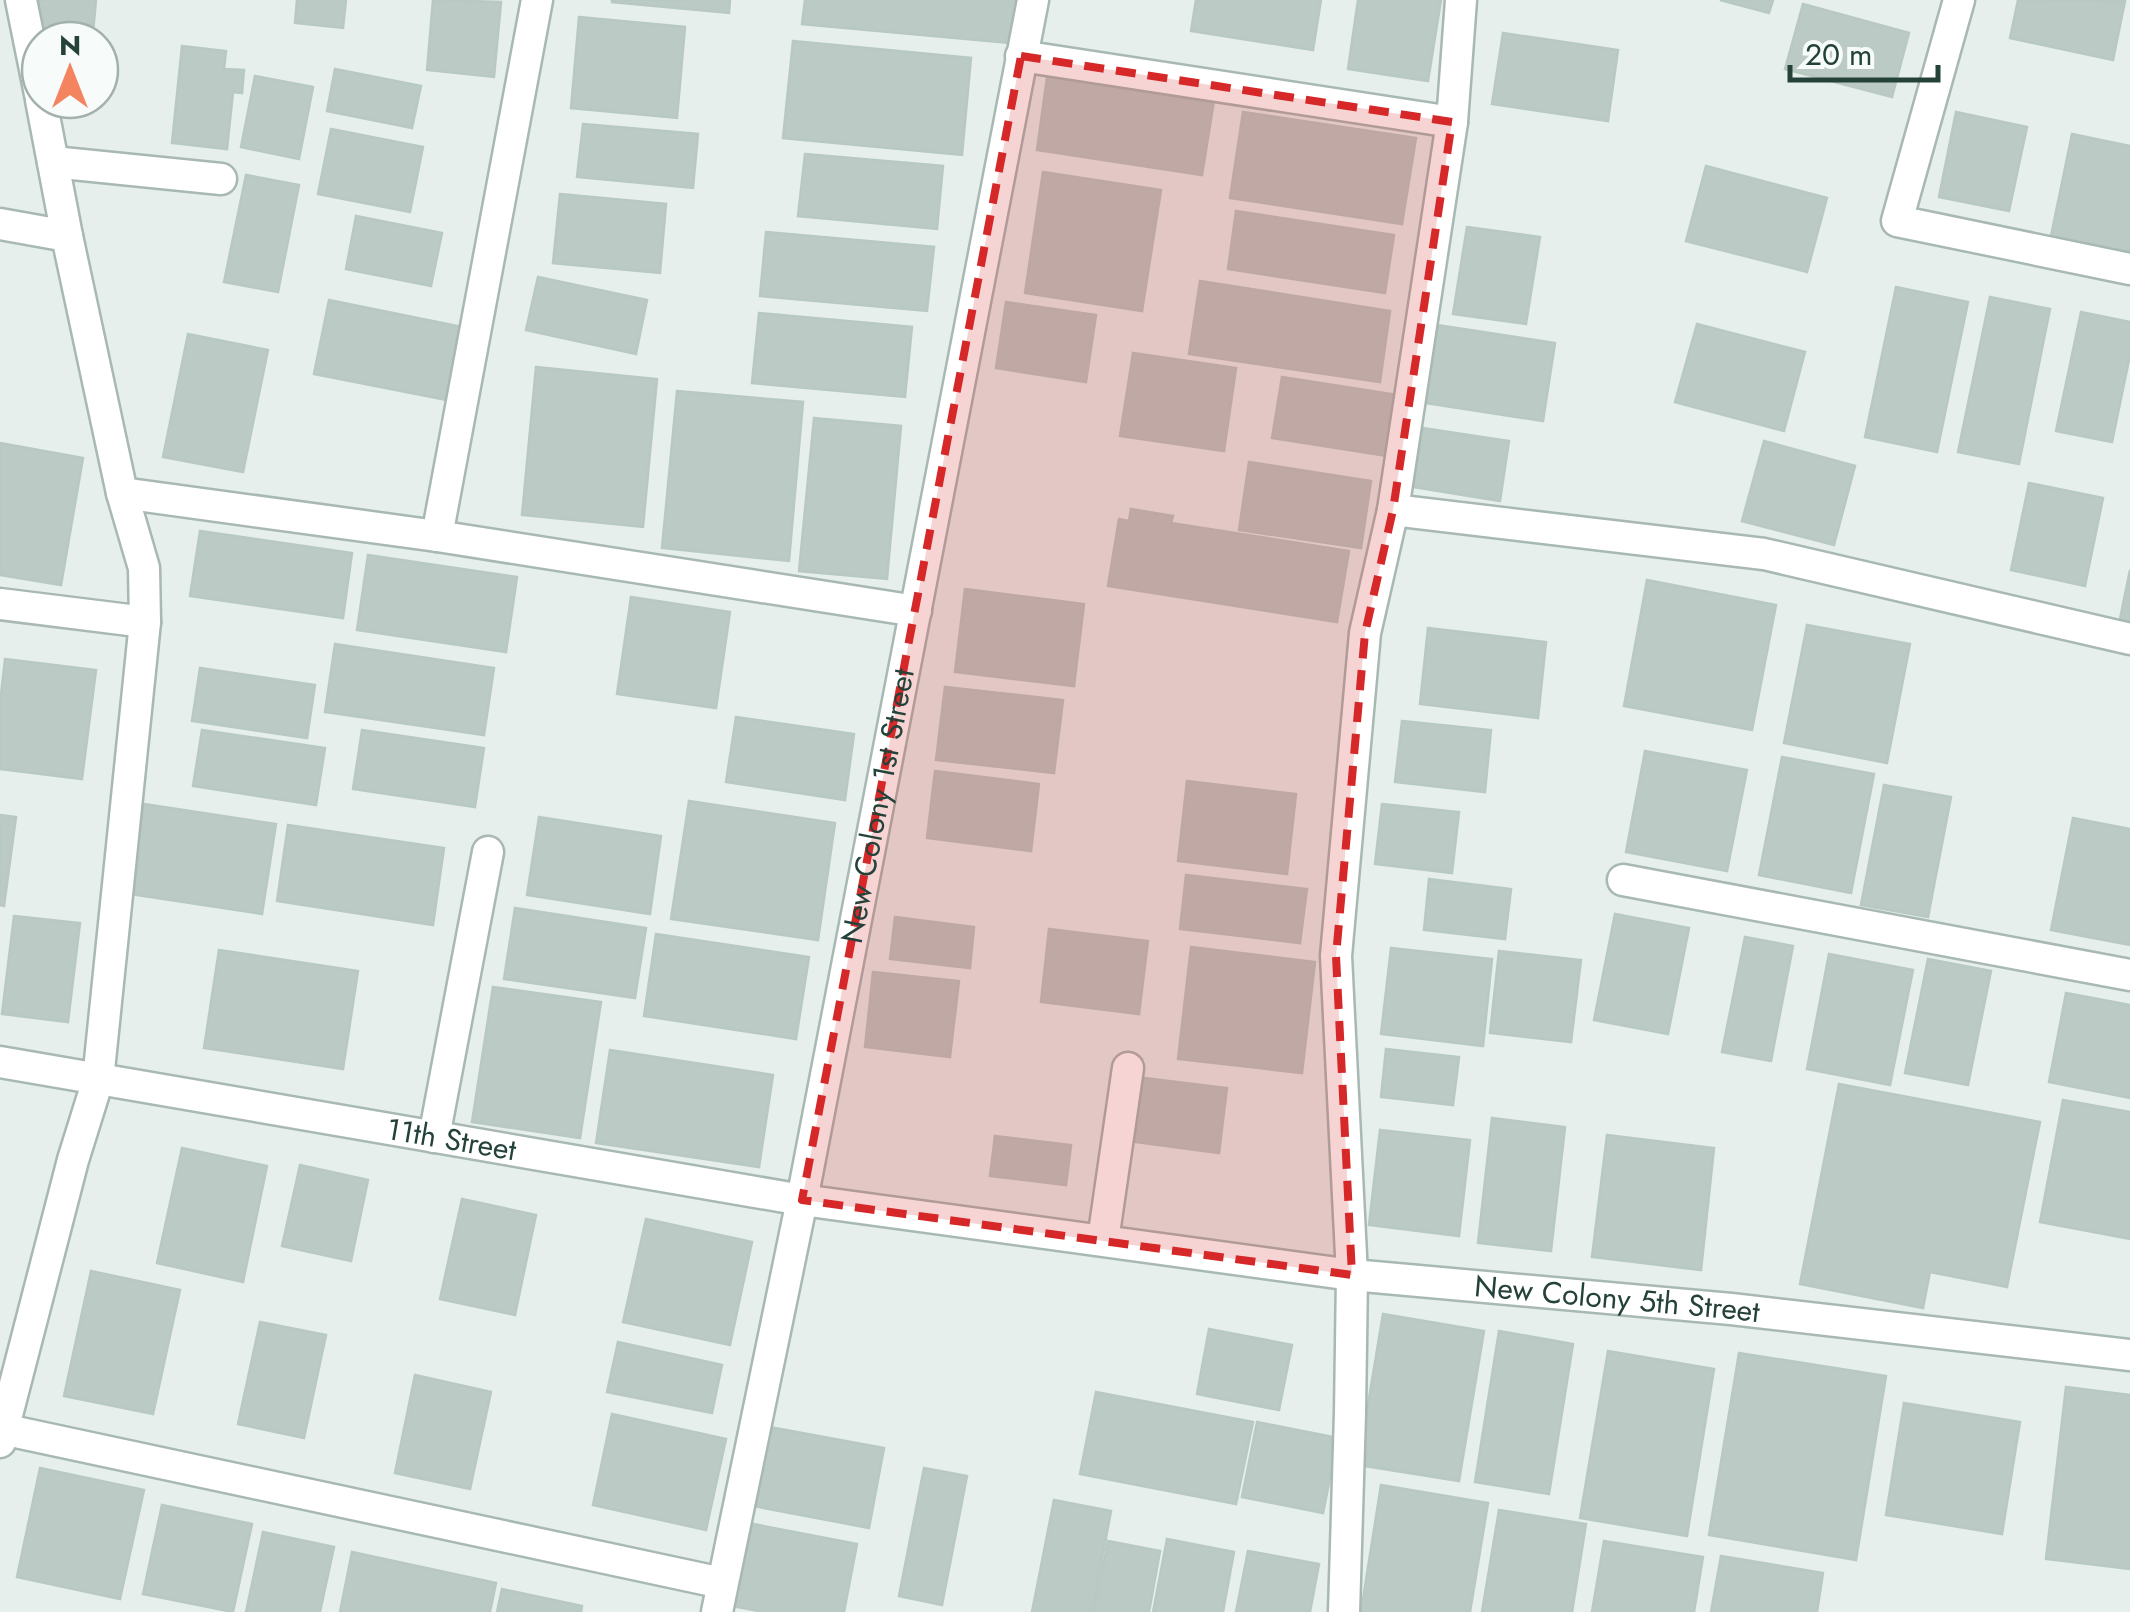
<svg xmlns="http://www.w3.org/2000/svg" width="2130" height="1612" font-family="Jost,sans-serif">
  <style>
    .building { fill: #bbcac4; stroke: #b8c9c2; stroke-width: 2.5 }
    .lines { fill: none; stroke-linecap: round; stroke-linejoin: round }
    .minor-casing { stroke: #a8b8b2; stroke-width: 35 }
    .minor { stroke: #fff; stroke-width: 30 }
    .marked { fill: #d62828; fill-opacity: 0.2; stroke: #d62828; stroke-width: 8; stroke-dasharray: 20 12; stroke-linejoin: round }
    .labels { text-anchor: middle; stroke-width: 8; stroke-linejoin: round; paint-order: stroke }
    .street-label { font-size: 30px; fill: #24423a; stroke: #f7fbf9 }
  </style>
  <rect width="100%" height="100%" fill="#e6efeb"/>
  <g class="building">
    <path d="M39 0H96L93 32 36 27Z"/>
    <path d="M297 0H346L343 28 295 23Z"/>
    <path d="M433 0 501 2 494 77 427 70Z"/>
    <path d="M612 0H730L729 13 612 2Z"/>
    <path d="M805 0H1024L1020 44 802 24Z"/>
    <path d="M1196 0H1321L1313 50 1191 31Z"/>
    <path d="M1358 0H1441L1428 81 1348 69Z"/>
    <path d="M1720 0H1773L1769 13Z"/>
    <path d="M2018 0 2125 1 2113 60 2010 38Z"/>
    <path d="M1803 4 1909 33 1892 97 1785 69Z"/>
    <path d="M579 17 685 27 677 118 571 108Z"/>
    <path d="M1503 33 1618 50 1608 121 1492 104Z"/>
    <path d="M793 41 971 58 962 155 783 138Z"/>
    <path d="M182 46 226 51 224 69 244 70 242 93 233 92 227 149 172 143Z"/>
    <path d="M1049 63 1216 88 1202 175 1037 150Z"/>
    <path d="M335 69 421 86 412 128 327 111Z"/>
    <path d="M255 76 313 87 299 159 241 147Z"/>
    <path d="M1243 112 1416 138 1402 224 1230 198Z"/>
    <path d="M1956 112 2027 127 2009 211 1939 197Z"/>
    <path d="M583 124 698 134 693 188 577 177Z"/>
    <path d="M331 129 423 147 410 212 318 194Z"/>
    <path d="M2072 134 2130 146V252L2051 236Z"/>
    <path d="M805 154 943 166 937 229 798 216Z"/>
    <path d="M1706 166 1827 198 1807 272 1686 241Z"/>
    <path d="M1043 172 1161 190 1142 311 1025 293Z"/>
    <path d="M246 175 299 185 278 292 224 282Z"/>
    <path d="M560 194 666 204 660 273 553 263Z"/>
    <path d="M1236 211 1394 235 1385 293 1228 269Z"/>
    <path d="M356 216 442 233 431 286 346 269Z"/>
    <path d="M1467 227 1540 237 1526 324 1453 314Z"/>
    <path d="M766 232 934 247 927 311 760 296Z"/>
    <path d="M538 277 647 300 636 354 526 330Z"/>
    <path d="M1200 281 1390 311 1380 382 1189 354Z"/>
    <path d="M1896 287 1968 302 1937 452 1865 437Z"/>
    <path d="M1990 297 2050 309 2019 464 1958 452Z"/>
    <path d="M329 300 467 328 452 401 314 374Z"/>
    <path d="M1006 302 1096 315 1086 382 996 368Z"/>
    <path d="M2081 312 2130 322V355L2112 442 2056 431Z"/>
    <path d="M759 313 912 327 905 397 752 383Z"/>
    <path d="M1697 324 1805 352 1784 431 1675 402Z"/>
    <path d="M1437 325 1555 343 1543 421 1425 403Z"/>
    <path d="M188 334 268 350 243 472 163 457Z"/>
    <path d="M1133 353 1236 368 1224 451 1120 436Z"/>
    <path d="M536 367 657 379 643 527 522 515Z"/>
    <path d="M1282 377 1404 396 1394 457 1272 438Z"/>
    <path d="M677 391 803 402 789 561 662 548Z"/>
    <path d="M814 418 901 426 887 579 799 571Z"/>
    <path d="M1416 427 1509 441 1500 501 1407 486Z"/>
    <path d="M1764 441 1855 466 1834 545 1742 521Z"/>
    <path d="M0 443 83 458 61 585 0 575Z"/>
    <path d="M1249 462 1371 481 1361 548 1239 530Z"/>
    <path d="M2029 483 2103 498 2085 586 2011 570Z"/>
    <path d="M1131 509 1173 516 1171 523 1349 551 1337 622 1108 586 1119 519 1129 521Z"/>
    <path d="M200 531 352 553 343 618 190 596Z"/>
    <path d="M368 555 517 577 506 652 357 630Z"/>
    <path d="M2130 570V626L2119 624Z"/>
    <path d="M1647 580 1776 605 1752 730 1624 706Z"/>
    <path d="M965 589 1084 604 1074 686 955 672Z"/>
    <path d="M631 597 730 612 716 708 617 694Z"/>
    <path d="M1807 625 1910 644 1887 763 1784 743Z"/>
    <path d="M1428 628 1546 642 1538 718 1420 704Z"/>
    <path d="M335 644 494 668 484 735 325 712Z"/>
    <path d="M5 659 96 670 82 779 0 769V704Z"/>
    <path d="M200 668 315 685 307 738 192 721Z"/>
    <path d="M945 687 1063 700 1054 773 936 760Z"/>
    <path d="M736 717 854 734 845 800 726 782Z"/>
    <path d="M1402 721 1491 730 1485 792 1395 782Z"/>
    <path d="M202 730 325 748 316 805 193 786Z"/>
    <path d="M362 730 484 748 475 807 353 789Z"/>
    <path d="M1645 751 1747 770 1727 871 1626 852Z"/>
    <path d="M1782 757 1874 774 1851 893 1759 875Z"/>
    <path d="M935 771 1039 784 1031 851 927 838Z"/>
    <path d="M1187 781 1296 794 1287 874 1178 861Z"/>
    <path d="M1884 785 1951 797 1928 917 1861 905Z"/>
    <path d="M689 801 835 823 818 940 671 919Z"/>
    <path d="M144 804 276 824 262 914 130 894Z"/>
    <path d="M1382 804 1459 812 1452 873 1375 864Z"/>
    <path d="M0 815 16 817 4 906 0 905Z"/>
    <path d="M539 817 661 836 650 914 527 895Z"/>
    <path d="M2073 818 2130 829V945L2051 930Z"/>
    <path d="M288 825 444 848 433 925 277 901Z"/>
    <path d="M1186 875 1307 889 1300 943 1180 929Z"/>
    <path d="M1429 879 1511 889 1505 939 1424 930Z"/>
    <path d="M515 908 646 928 635 998 504 979Z"/>
    <path d="M1615 914 1689 928 1668 1034 1594 1020Z"/>
    <path d="M14 916 80 923 68 1022 2 1014Z"/>
    <path d="M895 917 974 927 970 968 890 959Z"/>
    <path d="M1049 929 1148 941 1139 1014 1041 1002Z"/>
    <path d="M656 934 809 957 796 1039 644 1016Z"/>
    <path d="M1745 937 1793 946 1771 1061 1722 1052Z"/>
    <path d="M1191 947 1315 962 1302 1073 1178 1059Z"/>
    <path d="M1391 948 1492 959 1483 1046 1381 1034Z"/>
    <path d="M219 950 358 971 343 1069 204 1048Z"/>
    <path d="M1499 951 1581 960 1571 1042 1490 1033Z"/>
    <path d="M1829 954 1913 970 1890 1085 1807 1069Z"/>
    <path d="M1928 959 1991 971 1968 1085 1905 1073Z"/>
    <path d="M873 972 959 981 950 1057 865 1047Z"/>
    <path d="M493 987 601 1002 580 1138 472 1122Z"/>
    <path d="M2066 993 2130 1005V1098L2049 1082Z"/>
    <path d="M1386 1049 1459 1057 1453 1105 1381 1097Z"/>
    <path d="M610 1050 773 1075 759 1167 596 1143Z"/>
    <path d="M1136 1077 1227 1088 1219 1153 1128 1141Z"/>
    <path d="M1839 1084 2040 1122 2007 1287 1930 1272 1923 1308 1800 1284Z"/>
    <path d="M2063 1100 2130 1112V1239L2040 1222Z"/>
    <path d="M1492 1118 1565 1127 1551 1251 1478 1243Z"/>
    <path d="M1380 1130 1470 1140 1459 1236 1369 1225Z"/>
    <path d="M1607 1135 1714 1148 1701 1270 1592 1257Z"/>
    <path d="M995 1136 1071 1145 1066 1185 990 1176Z"/>
    <path d="M182 1148 267 1166 243 1282 157 1263Z"/>
    <path d="M300 1165 368 1180 351 1261 282 1246Z"/>
    <path d="M462 1199 536 1215 515 1315 440 1299Z"/>
    <path d="M646 1219 752 1242 730 1345 623 1322Z"/>
    <path d="M91 1271 180 1290 153 1414 64 1396Z"/>
    <path d="M1383 1314 1484 1331 1459 1481 1358 1465Z"/>
    <path d="M260 1322 326 1335 304 1438 238 1424Z"/>
    <path d="M1209 1329 1292 1345 1279 1410 1197 1394Z"/>
    <path d="M1499 1331 1573 1344 1549 1494 1475 1482Z"/>
    <path d="M618 1342 722 1365 712 1413 607 1392Z"/>
    <path d="M1608 1351 1714 1369 1687 1536 1580 1518Z"/>
    <path d="M1739 1353 1886 1376 1856 1560 1709 1535Z"/>
    <path d="M415 1375 491 1392 470 1489 395 1473Z"/>
    <path d="M2066 1387 2130 1395V1569L2046 1559Z"/>
    <path d="M1096 1392 1253 1422 1236 1504 1080 1474Z"/>
    <path d="M1904 1403 2020 1422 2002 1534 1886 1515Z"/>
    <path d="M612 1414 726 1439 706 1530 593 1505Z"/>
    <path d="M1257 1422 1338 1438 1323 1513 1242 1497Z"/>
    <path d="M764 1426 884 1448 869 1528 748 1505Z"/>
    <path d="M40 1468 144 1490 120 1599 17 1577Z"/>
    <path d="M924 1468 967 1476 942 1605 899 1596Z"/>
    <path d="M1381 1485 1488 1503 1470 1612H1361Z"/>
    <path d="M1054 1500 1111 1511 1092 1612H1032Z"/>
    <path d="M162 1505 252 1524 233 1612 143 1594Z"/>
    <path d="M1499 1510 1586 1524 1572 1612H1482Z"/>
    <path d="M748 1523 857 1544 844 1612H764L732 1606Z"/>
    <path d="M263 1532 334 1547 320 1612H246Z"/>
    <path d="M1167 1539 1234 1552 1223 1612H1153Z"/>
    <path d="M1108 1541 1160 1551 1149 1612H1094Z"/>
    <path d="M1604 1541 1703 1557 1694 1612H1592Z"/>
    <path d="M1248 1551 1319 1564 1310 1612H1236Z"/>
    <path d="M352 1552 496 1583 490 1612H340Z"/>
    <path d="M1721 1556 1823 1573 1817 1612H1711Z"/>
    <path d="M502 1589 582 1606 581 1612H497Z"/>
  </g>
  <g class="lines">
    <defs>
      <g id="minor">
        <path d="M21 0 40 94"/>
        <path d="M1959 0 1897 221 2130 269"/>
        <path d="M1021 56 1452 122"/>
        <path d="M53 162 221 179"/>
        <path d="M0 224 67 236"/>
        <path d="M122 493 437 536 916 611"/>
        <path d="M1393 510 1764 554 2130 639"/>
        <path d="M437 536 537 0"/>
        <path d="M0 604 145 622"/>
        <path d="M1623 880 2130 975"/>
        <path id="s1" d="M0 1062 802 1200 1352 1275 1731 1309 2130 1355"/>
        <path d="M434 1137 488 852"/>
        <path d="M1103 1240 1128 1068"/>
        <path d="M2 1429 722 1583"/>
        <path d="M0 1442 73 1160 98 1080 145 622 144 568 122 493 67 236 41 100"/>
        <path id="s2" d="M717 1612 802 1200 1033 0"/>
        <path d="M1344 1612 1350 1413 1352 1275 1336 956 1365 633 1393 510 1452 122 1461 0"/>
      </g>
    </defs>
    <use href="#minor" class="minor-casing"/>
    <use href="#minor" class="minor"/>
  </g>
  <path class="marked" d="M1021 56 1452 122 1393 510 1365 633 1336 956 1352 1275 802 1200Z"/>
  <g class="labels">
    <g class="street-label">
      <text dy="10" stroke="none"><textPath href="#s2" startOffset="822">New Colony 1st Street</textPath></text>
      <text dy="10" stroke="none"><textPath href="#s1" startOffset="458">11th Street</textPath></text>
      <text dy="10" stroke="none"><textPath href="#s1" startOffset="1635">New Colony 5th Street</textPath></text>
    </g>
  </g>
  <g transform="translate(70 70)"><circle r="48" fill="#f7fbf9" stroke="#a3b1ad" stroke-width="2.5"/>
  <path d="M0-8L18 38L0 25L-18 38Z" fill="#f4845f"/>
  <text y="-15" font-size="28" font-weight="bold" text-anchor="middle" fill="#24423a">N</text>
  </g>
  <path d="M1790 65v15h148v-15" fill="none" stroke="#24423a" stroke-width="5"/>
  <text x="1805" y="65" font-size="30" fill="#24423a" stroke="#f7fbf9" stroke-width="8" paint-order="stroke">20 m</text>
</svg>
